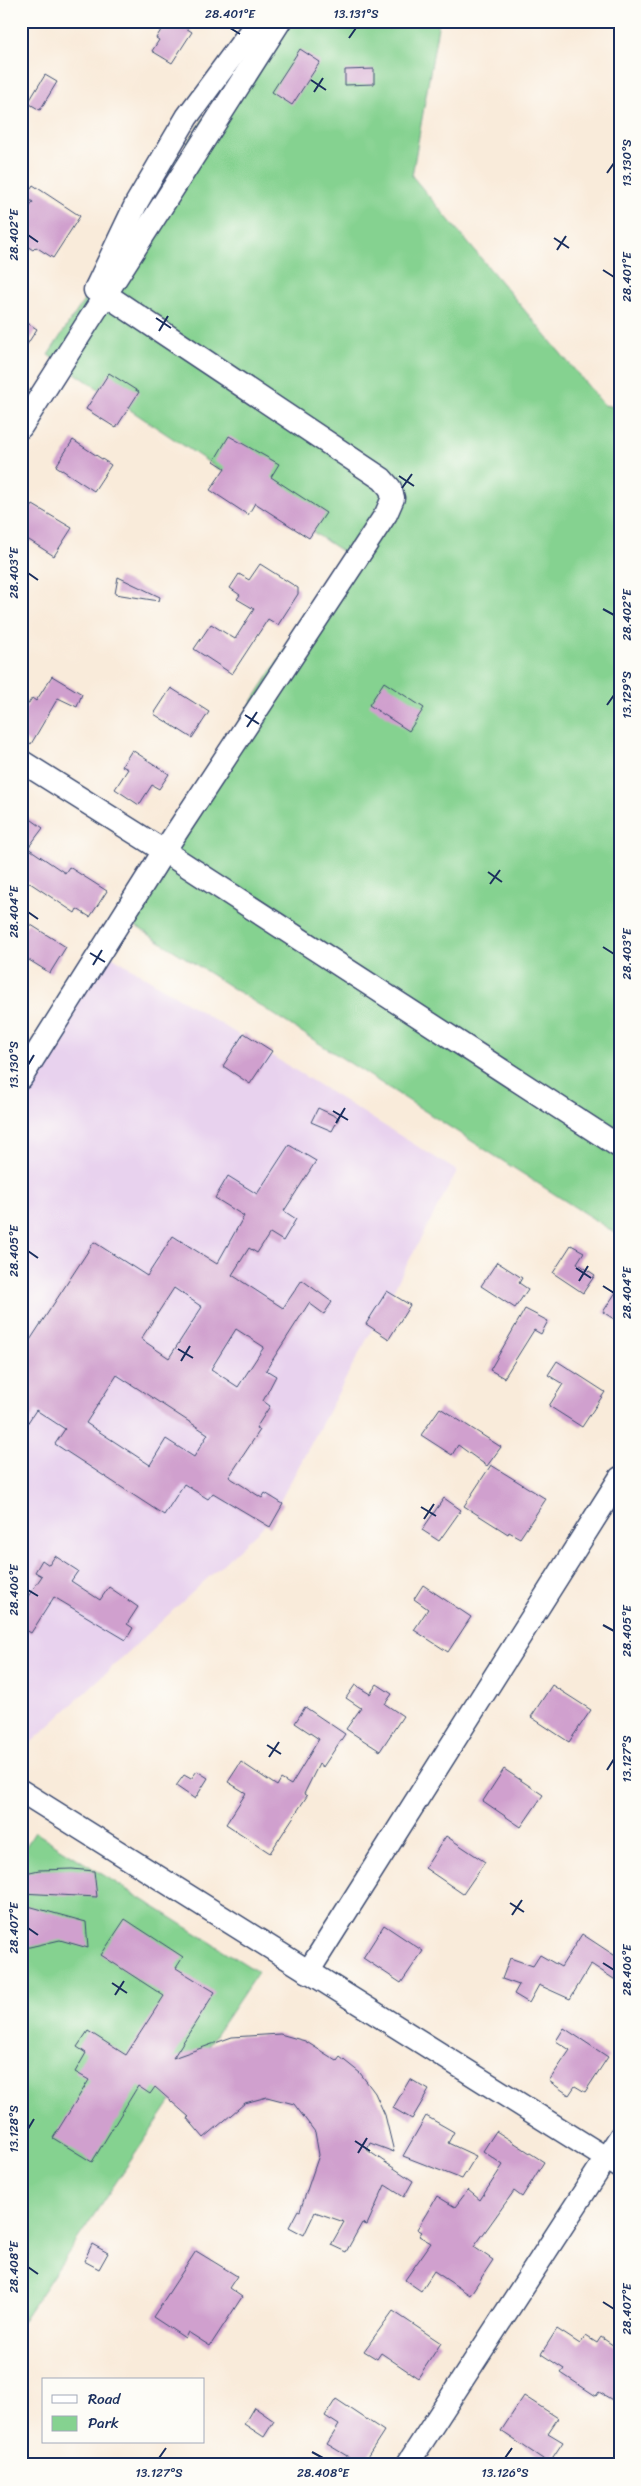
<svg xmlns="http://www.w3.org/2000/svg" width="641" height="2486" font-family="Sriracha,sans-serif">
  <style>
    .built { fill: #e8d2ee }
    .green { fill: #85d290; stroke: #508077 }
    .building { fill: #d0a0ce; fill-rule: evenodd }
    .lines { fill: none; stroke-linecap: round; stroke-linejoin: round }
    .minor-casing { stroke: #3c4b71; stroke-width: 25 }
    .minor { stroke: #fff; stroke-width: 22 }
    .ticks { fill: none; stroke: #1b2f5e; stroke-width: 2 }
    .neatline { fill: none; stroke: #1b2f5e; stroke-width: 2 }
    .ticks-label { font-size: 12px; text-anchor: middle; fill: #1b2f5e }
  </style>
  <rect width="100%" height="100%" fill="#fdfcf7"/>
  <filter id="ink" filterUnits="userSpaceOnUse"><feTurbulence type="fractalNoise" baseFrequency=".02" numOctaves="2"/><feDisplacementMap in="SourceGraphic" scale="10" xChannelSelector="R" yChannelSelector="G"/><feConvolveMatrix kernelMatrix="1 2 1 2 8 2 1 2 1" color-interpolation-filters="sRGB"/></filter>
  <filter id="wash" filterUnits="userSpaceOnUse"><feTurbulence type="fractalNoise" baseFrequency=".0096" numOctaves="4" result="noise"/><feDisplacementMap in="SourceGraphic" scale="20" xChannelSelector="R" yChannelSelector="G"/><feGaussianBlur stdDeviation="1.12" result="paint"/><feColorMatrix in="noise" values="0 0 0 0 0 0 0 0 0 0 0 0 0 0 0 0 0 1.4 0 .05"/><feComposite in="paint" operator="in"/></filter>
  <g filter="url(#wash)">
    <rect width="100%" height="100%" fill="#f9ebda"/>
    <path class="built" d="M102 950 457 1171 270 1520 21 1752V1076Z"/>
    <g class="green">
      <path d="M268 21H439L412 176 604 405 620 408V1236L117 914 346 554 48 355Z"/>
      <path d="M35 1832 258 1972 21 2323V1854Z"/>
    </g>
    <g id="blocks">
      <g class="building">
        <path d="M167 21H175L192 32 172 63 152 51 159 40 156 38Z"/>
        <path d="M300 49 320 62 292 105 272 92Z"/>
        <path d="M374 69V84L345 85V70Z"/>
        <path d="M45 75 57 82 40 110 28 103Z"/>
        <path d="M33 185 80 216 53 258 36 247 33 250 21 242V220L33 202 25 197Z"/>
        <path d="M21 319 37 329 21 354Z"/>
        <path d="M109 373 139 392 116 428 86 409Z"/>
        <path d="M229 436 279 464 271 477 326 513 309 538 255 503 248 515 210 490 225 468 214 461Z"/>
        <path d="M73 440 111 465 94 491 56 466Z"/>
        <path d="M33 505 72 528 54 556 21 535V523Z"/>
        <path d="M260 564 298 588V594L278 625 268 619 232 674 194 649 211 624 235 639 254 609 237 599 240 595 230 588 239 574 249 580Z"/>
        <path d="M118 577 160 597 159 601 115 594Z"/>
        <path d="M52 676 82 694 77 707 58 698 31 744 21 737V715L32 698 36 701Z"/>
        <path d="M384 682 424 708 409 731 369 705Z"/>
        <path d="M171 688 209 712 192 738 154 714Z"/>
        <path d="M132 750 169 774 159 789 152 785 139 805 115 789 128 769 122 766Z"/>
        <path d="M21 812 43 828 28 848 65 873 69 867 107 891 90 917 77 909 75 913 21 877Z"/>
        <path d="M28 923 66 947 50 973 21 955V933Z"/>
        <path d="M244 1033 272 1051 250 1084 223 1066Z"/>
        <path d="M318 1108 339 1118 332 1131 311 1122Z"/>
        <path d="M289 1145 316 1161 284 1211 296 1219 283 1241 270 1233 257 1253 249 1248 232 1275 283 1308 302 1280 332 1302 324 1314 309 1303 266 1370 276 1376 263 1401 270 1406 256 1428 260 1430 229 1477 262 1498 265 1493 283 1504 270 1527 213 1493 208 1499 184 1484 164 1515 55 1444 65 1429 36 1410 21 1433V1354L94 1242 147 1276 173 1236 217 1264 244 1216 215 1198 228 1176 257 1194ZM174 1288 202 1307 169 1358 141 1339ZM236 1329 264 1347 238 1387 211 1369ZM117 1375 208 1434 194 1457 166 1439 150 1465 86 1423Z"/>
        <path d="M571 1245 584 1252 577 1263 595 1275 583 1293 553 1273Z"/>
        <path d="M497 1262 522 1278 519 1283 528 1289 515 1308 481 1286Z"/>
        <path d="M620 1286V1323L603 1312Z"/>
        <path d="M387 1291 410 1305 389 1339 366 1324Z"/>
        <path d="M525 1309 548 1321 541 1334 534 1330 504 1378 490 1370Z"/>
        <path d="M557 1361 605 1392 582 1427 549 1406 563 1384 548 1375Z"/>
        <path d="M440 1408 501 1447 487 1466 458 1445 452 1455 421 1435Z"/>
        <path d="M491 1465 546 1499 520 1538 509 1532 508 1534 464 1506Z"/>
        <path d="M444 1498 461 1510 439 1541 422 1530Z"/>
        <path d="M55 1556 78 1571 71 1581 100 1600 109 1587 138 1607 127 1624 133 1628 126 1640 54 1597 31 1633 21 1627V1595L27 1598 42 1576 35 1572 42 1560 49 1565Z"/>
        <path d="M423 1585 471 1617 448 1652 414 1630 428 1609 414 1599Z"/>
        <path d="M377 1684 392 1694 385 1704 403 1716 380 1751 346 1729 361 1708 346 1698 355 1685 370 1694Z"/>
        <path d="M552 1685 591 1710 569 1742 531 1717Z"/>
        <path d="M305 1707 345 1734 323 1767 319 1764 304 1794 307 1796 270 1853 226 1824 246 1793 228 1782 241 1762 277 1786 281 1779 291 1785 319 1739 295 1723Z"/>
        <path d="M504 1769 543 1795 521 1827 483 1801Z"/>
        <path d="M197 1771 208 1778 195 1799 176 1786 184 1775 191 1779Z"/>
        <path d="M446 1836 485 1862 463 1894 425 1868Z"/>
        <path d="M72 1869 94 1871 97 1897 21 1893V1874L39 1870Z"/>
        <path d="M21 1904 86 1922 88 1948 60 1940 21 1949Z"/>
        <path d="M125 1919 183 1957 176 1968 215 1992 173 2058 232 2037 280 2034 305 2041 337 2061 340 2057 360 2073 375 2093 385 2115 394 2152 370 2143 367 2150 413 2181 404 2197 385 2185 367 2225 362 2223 346 2252 331 2245 344 2222 315 2212 304 2235 289 2227 298 2210 300 2211 319 2155 315 2132 294 2104 267 2097 245 2103 204 2138 187 2118 189 2117 155 2087 150 2094 138 2086 92 2162 53 2138 89 2080 75 2072 86 2053 77 2047 88 2031 126 2055 164 1996 101 1955Z"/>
        <path d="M384 1925 423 1951 401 1983 363 1958Z"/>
        <path d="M582 1934 620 1959V1983L591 1964 570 1999 539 1985 529 2003 514 1994 519 1985 502 1979 510 1958 533 1966 540 1955 561 1967Z"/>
        <path d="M564 2028 608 2057 585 2092 575 2086 569 2095 549 2081 570 2050 556 2041Z"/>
        <path d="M410 2079 429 2090 412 2119 393 2108Z"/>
        <path d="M426 2116 454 2132 448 2143 476 2156 462 2179 403 2156Z"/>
        <path d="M496 2131 544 2162 522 2197 514 2191 474 2247 493 2260 470 2295 434 2271 421 2291 405 2280 431 2243 419 2236 422 2232 417 2229 437 2196 455 2207 468 2190 480 2200 503 2165 483 2151Z"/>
        <path d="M92 2244 108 2253 99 2269 84 2261Z"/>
        <path d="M196 2251 237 2276 229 2288 242 2297 210 2346 188 2332 185 2338 153 2317Z"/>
        <path d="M393 2311 441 2343 418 2378 381 2353 377 2359 364 2351Z"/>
        <path d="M557 2329 580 2344 586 2336 597 2343 601 2337 620 2350V2393L614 2401 599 2392 596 2396 561 2373 564 2369 541 2354Z"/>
        <path d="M524 2396 558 2418 548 2433 563 2442 549 2463 501 2431Z"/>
        <path d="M336 2399 384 2431 362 2465 327 2444 339 2425 325 2416Z"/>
        <path d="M254 2407 274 2421 264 2437 244 2424Z"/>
      </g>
    </g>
  </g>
  <g filter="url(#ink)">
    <use href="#blocks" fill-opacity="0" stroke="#3c4b71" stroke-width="1"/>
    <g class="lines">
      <defs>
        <g id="minor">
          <path d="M95 290 137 202 187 117 258 21"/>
          <path d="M21 427 280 21"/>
          <path d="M21 761 164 851 620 1147"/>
          <path d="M21 1078 164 851 386 514 393 498 390 488 382 479 96 288"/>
          <path d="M21 1791 620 2167"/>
          <path d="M308 1972 620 1478"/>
          <path d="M407 2465 620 2137"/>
        </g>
      </defs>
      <use href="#minor" class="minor-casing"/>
      <use href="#minor" class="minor"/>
    </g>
  </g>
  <path class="ticks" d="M230 28 240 34M349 38 356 28M311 80 326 90M314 92 323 78M607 173 614 163M28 235 38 242M554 238 569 248M557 250 566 236M603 270 614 277M156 318 171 328M159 331 168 316M399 476 414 486M402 488 412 474M28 573 38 580M603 609 614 615M607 705 614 695M245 715 259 724M247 727 257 712M488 872 502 882M490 884 500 870M28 912 38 919M603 947 614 954M90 953 105 962M93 965 102 950M28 1065 34 1055M333 1111 348 1120M336 1123 345 1108M28 1251 38 1258M576 1268 591 1278M579 1281 588 1266M603 1286 614 1293M178 1349 193 1358M181 1361 190 1346M421 1507 436 1516M424 1519 434 1504M28 1590 38 1596M603 1625 614 1631M267 1745 281 1754M269 1757 279 1742M607 1770 614 1759M510 1903 524 1912M512 1915 522 1900M28 1928 38 1935M603 1963 614 1970M112 1983 127 1993M115 1995 124 1981M28 2129 34 2119M355 2141 370 2151M358 2153 367 2138M28 2267 38 2274M603 2302 614 2309M312 2452 323 2458M159 2458 166 2448M505 2458 512 2448"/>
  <rect width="641" height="2486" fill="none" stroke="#fdfcf7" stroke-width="55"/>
  <rect x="42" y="2378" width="162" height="65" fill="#fdfcf7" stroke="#a3aaba"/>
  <rect x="52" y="2395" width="25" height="8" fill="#ffffff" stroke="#a3aaba"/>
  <text x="88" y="2404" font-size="15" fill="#1b2f5e">Road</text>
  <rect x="52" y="2416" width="25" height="15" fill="#85d290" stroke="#a3aaba"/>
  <text x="88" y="2428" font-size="15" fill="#1b2f5e">Park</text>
  <rect x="28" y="28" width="586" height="2430" class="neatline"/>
  <g class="ticks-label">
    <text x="230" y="18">28.401°E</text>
    <text x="356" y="18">13.131°S</text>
    <text transform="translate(627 163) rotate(-90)" y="4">13.130°S</text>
    <text transform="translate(14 235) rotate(-90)" y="4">28.402°E</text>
    <text transform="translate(627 277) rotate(-90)" y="4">28.401°E</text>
    <text transform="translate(14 573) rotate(-90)" y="4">28.403°E</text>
    <text transform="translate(627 615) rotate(-90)" y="4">28.402°E</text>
    <text transform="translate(627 695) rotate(-90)" y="4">13.129°S</text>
    <text transform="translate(14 912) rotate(-90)" y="4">28.404°E</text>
    <text transform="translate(627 954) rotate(-90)" y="4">28.403°E</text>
    <text transform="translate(14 1065) rotate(-90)" y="4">13.130°S</text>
    <text transform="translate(14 1251) rotate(-90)" y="4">28.405°E</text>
    <text transform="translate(627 1293) rotate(-90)" y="4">28.404°E</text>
    <text transform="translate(14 1590) rotate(-90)" y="4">28.406°E</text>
    <text transform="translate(627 1631) rotate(-90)" y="4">28.405°E</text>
    <text transform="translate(627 1759) rotate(-90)" y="4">13.127°S</text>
    <text transform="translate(14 1928) rotate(-90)" y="4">28.407°E</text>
    <text transform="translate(627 1970) rotate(-90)" y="4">28.406°E</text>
    <text transform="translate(14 2129) rotate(-90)" y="4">13.128°S</text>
    <text transform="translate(14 2267) rotate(-90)" y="4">28.408°E</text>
    <text transform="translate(627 2309) rotate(-90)" y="4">28.407°E</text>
    <text x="159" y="2477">13.127°S</text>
    <text x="323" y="2477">28.408°E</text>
    <text x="505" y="2477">13.126°S</text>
  </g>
</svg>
